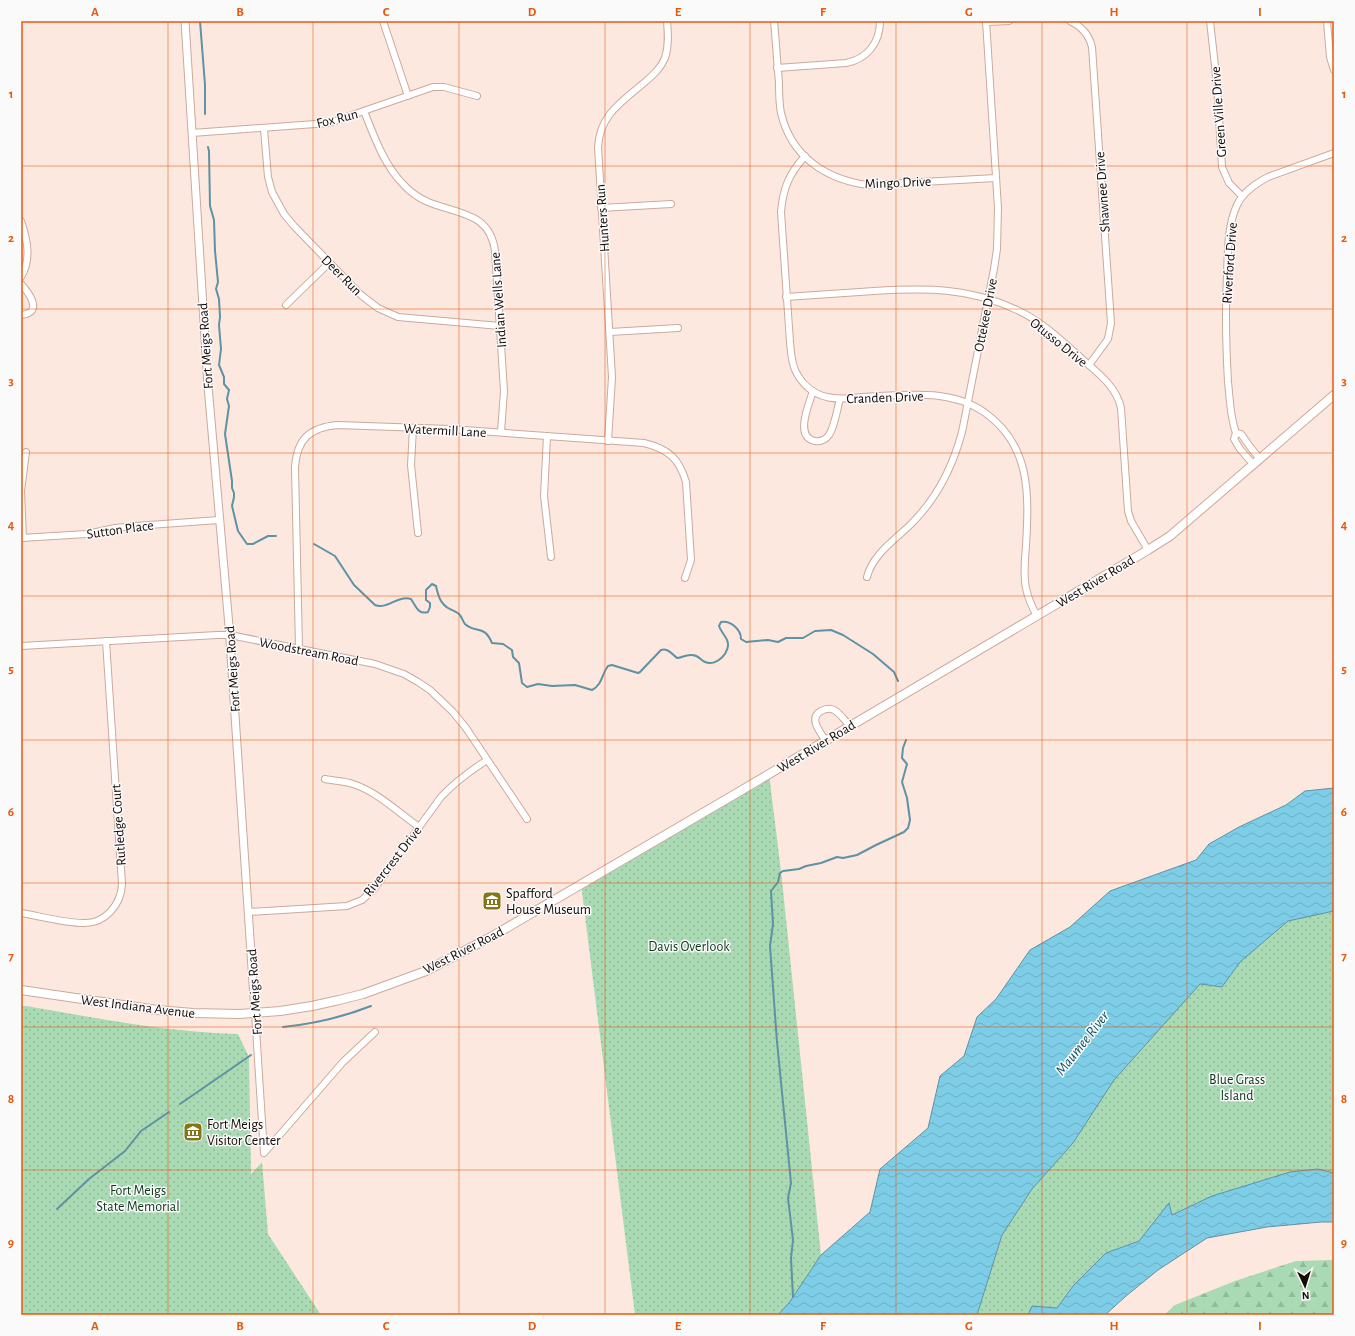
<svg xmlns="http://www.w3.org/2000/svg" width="1355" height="1336" font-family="'Alegreya Sans',sans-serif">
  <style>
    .forest { fill: url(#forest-firs) }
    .park { fill: url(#park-dots) }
    .water { fill: url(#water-waves); stroke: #5e92a4 }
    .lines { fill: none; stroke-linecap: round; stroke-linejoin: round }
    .stream { stroke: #5e92a4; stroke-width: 2 }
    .minor-casing { stroke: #cbaa9c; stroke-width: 8 }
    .tertiary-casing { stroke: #cbaa9c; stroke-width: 9 }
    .secondary-casing { stroke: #cbaa9c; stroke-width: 10 }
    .minor { stroke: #fff; stroke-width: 6 }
    .tertiary { stroke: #fff; stroke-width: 7 }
    .secondary { stroke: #fff; stroke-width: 8 }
    .grid { fill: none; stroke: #e8590c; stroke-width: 1; stroke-opacity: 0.55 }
    .labels { text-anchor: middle; stroke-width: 3; stroke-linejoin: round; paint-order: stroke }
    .street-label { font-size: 14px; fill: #150a06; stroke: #fafafa }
    .poi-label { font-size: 14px; fill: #150a06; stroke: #fafafa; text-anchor: start }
    .park-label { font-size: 14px; fill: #0a361a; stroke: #fafafa }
    .water-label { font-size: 15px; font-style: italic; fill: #0d5264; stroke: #fafafa }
    .neatline { fill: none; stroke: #e8590c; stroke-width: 1.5 }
    .grid-label { font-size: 13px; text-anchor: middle; font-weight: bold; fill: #e8590c }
  </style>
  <defs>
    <pattern id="forest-firs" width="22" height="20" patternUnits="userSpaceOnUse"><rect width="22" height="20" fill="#a9dab4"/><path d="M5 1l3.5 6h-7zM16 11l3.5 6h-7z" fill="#91ba99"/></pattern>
    <pattern id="park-dots" width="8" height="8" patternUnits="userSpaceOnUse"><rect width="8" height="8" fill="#a9dab4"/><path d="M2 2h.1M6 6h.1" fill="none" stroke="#91ba99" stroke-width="1.8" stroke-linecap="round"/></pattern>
    <pattern id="water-waves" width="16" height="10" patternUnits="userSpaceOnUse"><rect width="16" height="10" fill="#7dcde7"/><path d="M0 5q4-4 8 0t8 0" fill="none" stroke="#6bafc5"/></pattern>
  </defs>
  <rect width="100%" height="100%" fill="#fde8df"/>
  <path class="forest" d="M1334 1260V1315H1164L1175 1305 1235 1281 1296 1261Z"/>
  <g class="park">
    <path d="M769 774 781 871 821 1255 789 1303 778 1315H635L581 884Z"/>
    <path d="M1334 911V1173L1318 1169 1290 1172 1212 1196 1172 1215 1169 1204 1139 1241 1106 1253 1073 1286 1057 1308 1032 1306 1028 1315H977L1002 1235 1032 1189 1073 1143 1114 1080 1200 984 1222 987 1240 962 1288 921Z"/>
    <path d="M21 1006H26C97 1018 165 1032 238 1034L249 1057 251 1174 262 1162 268 1234 321 1315H21Z"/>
  </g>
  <g class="water">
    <path d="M1334 788V911L1288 921 1240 962 1222 987 1200 984 1114 1080 1073 1143 1032 1189 1002 1235 977 1315H778L789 1303 821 1255 870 1212 880 1169 928 1128 940 1076 964 1056 977 1017 996 999 1030 950 1070 927 1110 891 1196 860 1209 844 1239 827 1286 805 1305 791Z"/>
    <path d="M1318 1169 1334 1173V1222H1321L1267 1227 1207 1238 1158 1270 1126 1296 1105 1315H1028L1032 1306 1057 1308 1073 1286 1106 1253 1139 1241 1169 1203 1172 1215 1212 1196 1290 1172Z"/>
  </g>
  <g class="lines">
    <g class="stream">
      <path d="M200 21 205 85V114"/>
      <path d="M208 147 209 151 210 206 214 220 215 251 218 282 216 289 219 299 220 317 219 325 221 349 219 365 224 377V384L229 390 227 399 229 406 225 434 232 481V488L234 493V497L232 506 238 531 247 544H253L268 536H276"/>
      <path d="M314 544 335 556 354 585 375 605C387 610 397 595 411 599 416 606 418 615 428 612L430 607V603L426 600V590L432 584 436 586C438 595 440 603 448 608 451 610 456 611 459 614 462 617 463 622 465 624 476 634 484 624 492 643L503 644 512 650 513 657 519 663 522 683 527 687 538 684 552 686 575 685 592 690C603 684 601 675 608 666L612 665 638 673 640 672 661 650C668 648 672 654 677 658 682 658 686 654 692 655 699 655 700 660 705 662 717 667 732 651 727 640 725 635 721 632 719 626L721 622C730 620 741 629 741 639L746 642 768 640 778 642 786 638H803L815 631 831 630 843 635 873 654 894 672 898 681"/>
      <path d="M283 1027C313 1024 343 1017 371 1006"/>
      <path d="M180 1104 251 1055"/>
      <path d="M57 1209 89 1179 125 1151 141 1131 169 1112"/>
      <path d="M793 1297 791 1258 793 1240 788 1198 791 1183 777 1042 770 946 773 924 771 891 778 882 780 873 783 871 799 869 806 866 821 863 837 857 843 858 857 855 876 845 904 832 908 828 910 820 907 798 902 782 907 764 902 758 903 748 906 740"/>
    </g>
    <defs>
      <g id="minor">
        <path d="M383 21 408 96"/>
        <path d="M774 21C776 41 777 62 779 82 779 92 779 103 781 113 791 156 825 179 867 185L996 178"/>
        <path d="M1070 21C1081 26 1089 35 1092 47L1111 323 1108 339 1089 365"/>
        <path d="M1210 21 1217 84 1222 167 1229 183 1242 196"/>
        <path d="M1327 21 1330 57 1334 70"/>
        <path d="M986 22 1009 21"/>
        <path d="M777 68 846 63C867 59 880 43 880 21"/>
        <path d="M364 111C374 136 384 165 403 184 410 192 419 198 428 202 457 214 490 212 495 251L504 391 501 432"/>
        <path d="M264 129 268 177 272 192 284 214 294 226 361 295 378 308 398 317 500 326"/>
        <path d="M192 133 329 123 433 87H444L477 96"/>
        <path d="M805 156C789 174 783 188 781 212L790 342C791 352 791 362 796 372 802 384 813 394 827 397 839 400 851 398 863 397 903 395 949 388 984 412 1031 445 1029 494 1026 546 1025 559 1023 574 1026 588 1028 598 1032 607 1037 616"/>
        <path d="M601 208 671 204"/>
        <path d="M21 221C27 239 32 259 21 277"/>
        <path d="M21 284C29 293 44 313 21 315"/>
        <path d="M786 297C816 295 845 293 874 291 925 288 969 287 1017 310 1041 321 1060 339 1080 357 1096 372 1116 385 1121 408L1128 511 1131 521 1148 550"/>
        <path d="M286 305 329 263"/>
        <path d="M610 332 678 328"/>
        <path d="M813 391C809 404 794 437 815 441 821 442 826 439 829 435 835 426 837 409 840 399"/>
        <path d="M413 428 411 465 418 533"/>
        <path d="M1236 433C1230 417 1230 399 1228 382 1226 346 1225 311 1227 275 1228 252 1227 227 1237 205 1243 192 1255 184 1268 177L1334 153"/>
        <path d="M547 436 544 496 551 557"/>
        <path d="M608 441 612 377 598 147C600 114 622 102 645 82 653 75 661 68 665 58 669 46 668 33 667 21"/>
        <path d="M1253 464 1240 449 1234 439 1236 433 1241 434 1251 448 1260 459"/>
        <path d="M21 538 87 534 115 528 135 526 219 520"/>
        <path d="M23 538 21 491 26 452"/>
        <path d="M867 577C873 553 897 539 914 521 938 496 953 466 962 432L994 269 997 249 998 208 986 21"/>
        <path d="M21 646 217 635H230L375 664 404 674 418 682 430 690 453 712 466 728 527 819"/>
        <path d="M299 649 295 467C297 439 310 427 338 425L450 429 644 443C668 449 679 458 686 482L691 560 685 578"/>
        <path d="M826 741C820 732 808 718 821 711 825 709 830 708 834 710 840 713 845 721 850 726"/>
        <path d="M325 779C335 781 345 781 353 784 376 791 399 813 419 827"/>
        <path d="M248 912 347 906 362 900 374 889 441 797C455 782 470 771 487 760"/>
        <path d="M21 913C39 916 65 923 83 923 105 924 121 905 122 884L106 641"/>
        <path d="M255 1013 264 1153 343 1062 375 1032"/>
      </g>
      <path id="tertiary" d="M185 21 208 386 229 626 255 1013"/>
      <path id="secondary" d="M21 990 157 1010 193 1013 239 1014 280 1011 312 1006 339 1000 363 994 426 971 491 937 737 793 1148 550 1170 536 1334 395"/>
    </defs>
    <use href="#minor" class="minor-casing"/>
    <use href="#tertiary" class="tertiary-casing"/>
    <use href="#secondary" class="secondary-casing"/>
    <use href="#minor" class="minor"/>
    <use href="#tertiary" class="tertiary"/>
    <use href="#secondary" class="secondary"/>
  </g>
  <path class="grid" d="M168 21V1315M313 21V1315M459 21V1315M605 21V1315M750 21V1315M896 21V1315M1042 21V1315M1187 21V1315M21 166H1334M21 309H1334M21 453H1334M21 596H1334M21 740H1334M21 883H1334M21 1027H1334M21 1170H1334"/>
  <defs>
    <symbol id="museum-square" viewBox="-11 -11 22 22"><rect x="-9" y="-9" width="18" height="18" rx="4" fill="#847517" stroke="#fafafa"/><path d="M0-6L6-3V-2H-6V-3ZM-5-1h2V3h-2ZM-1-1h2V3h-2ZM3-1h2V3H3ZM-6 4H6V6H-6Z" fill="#fff"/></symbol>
  </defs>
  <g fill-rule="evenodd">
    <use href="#museum-square" x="481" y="890" width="22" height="22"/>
    <use href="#museum-square" x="182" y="1121" width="22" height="22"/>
  </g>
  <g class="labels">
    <g class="street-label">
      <text transform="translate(1218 112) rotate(-94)" y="5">Green Ville Drive</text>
      <text transform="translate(337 118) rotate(-14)" y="5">Fox Run</text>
      <text transform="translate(898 182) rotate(-2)" y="5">Mingo Drive</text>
      <text transform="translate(1102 192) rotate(-94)" y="5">Shawnee Drive</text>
      <text transform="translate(602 218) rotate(-94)" y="5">Hunters Run</text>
      <text transform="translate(1229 263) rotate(-86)" y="5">Riverford Drive</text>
      <text transform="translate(342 275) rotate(45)" y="5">Deer Run</text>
      <text transform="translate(498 300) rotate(-94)" y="5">Indian Wells Lane</text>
      <text transform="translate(985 315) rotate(-79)" y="5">Ottekee Drive</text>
      <text transform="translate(1059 342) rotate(39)" y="5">Otusso Drive</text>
      <text transform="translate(205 346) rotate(-94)" y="5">Fort Meigs Road</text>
      <text transform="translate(885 397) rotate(-2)" y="5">Cranden Drive</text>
      <text transform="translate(445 430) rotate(3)" y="5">Watermill Lane</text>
      <text transform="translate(120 529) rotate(-8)" y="5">Sutton Place</text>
      <text transform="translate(1095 581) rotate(-31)" y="5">West River Road</text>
      <text transform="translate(309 651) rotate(11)" y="5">Woodstream Road</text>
      <text transform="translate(232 669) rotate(-94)" y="5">Fort Meigs Road</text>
      <text transform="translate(816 746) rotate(-31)" y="5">West River Road</text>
      <text transform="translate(118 825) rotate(-94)" y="5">Rutledge Court</text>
      <text transform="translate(392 861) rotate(-52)" y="5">Rivercrest Drive</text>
      <text transform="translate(463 950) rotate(-27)" y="5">West River Road</text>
      <text transform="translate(254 992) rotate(-94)" y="5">Fort Meigs Road</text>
      <text transform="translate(138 1006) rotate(7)" y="5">West Indiana Avenue</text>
    </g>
    <g class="poi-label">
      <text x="506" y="898">Spafford<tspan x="506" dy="16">House Museum</tspan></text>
      <text x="207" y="1129">Fort Meigs<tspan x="207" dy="16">Visitor Center</tspan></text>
    </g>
    <g class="park-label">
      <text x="689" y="951">Davis Overlook</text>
      <text x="1237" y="1084">Blue Grass<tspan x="1237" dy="16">Island</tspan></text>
      <text x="138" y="1195">Fort Meigs<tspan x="138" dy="16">State Memorial</tspan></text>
    </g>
    <g class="water-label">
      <text transform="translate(1082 1043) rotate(-52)" y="5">Maumee River</text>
    </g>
  </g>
  <rect width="1355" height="1336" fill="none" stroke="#fafafa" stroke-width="44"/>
  <g transform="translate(1305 1286) rotate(176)" stroke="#fafafa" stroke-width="3" paint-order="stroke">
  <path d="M0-3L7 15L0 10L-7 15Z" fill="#150a06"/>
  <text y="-6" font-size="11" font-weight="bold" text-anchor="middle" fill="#150a06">N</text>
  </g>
  <rect x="22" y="22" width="1311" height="1292" class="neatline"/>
  <g class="grid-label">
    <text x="95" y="16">A</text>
    <text x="240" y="16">B</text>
    <text x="386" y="16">C</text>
    <text x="532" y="16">D</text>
    <text x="678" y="16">E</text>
    <text x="823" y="16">F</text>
    <text x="969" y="16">G</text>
    <text x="1114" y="16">H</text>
    <text x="1260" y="16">I</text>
    <text x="11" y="98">1</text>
    <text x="1344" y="98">1</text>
    <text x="11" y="242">2</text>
    <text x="1344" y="242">2</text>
    <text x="11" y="385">3</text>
    <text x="1344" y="385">3</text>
    <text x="11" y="529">4</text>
    <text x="1344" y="529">4</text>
    <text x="11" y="673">5</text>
    <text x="1344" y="673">5</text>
    <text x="11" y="816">6</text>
    <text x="1344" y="816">6</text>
    <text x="11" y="960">7</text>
    <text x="1344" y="960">7</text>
    <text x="11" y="1103">8</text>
    <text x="1344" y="1103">8</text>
    <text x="11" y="1247">9</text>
    <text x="1344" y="1247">9</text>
    <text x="95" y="1330">A</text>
    <text x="240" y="1330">B</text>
    <text x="386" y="1330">C</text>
    <text x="532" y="1330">D</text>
    <text x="678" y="1330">E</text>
    <text x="823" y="1330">F</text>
    <text x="969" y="1330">G</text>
    <text x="1114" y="1330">H</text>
    <text x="1260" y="1330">I</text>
  </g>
</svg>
